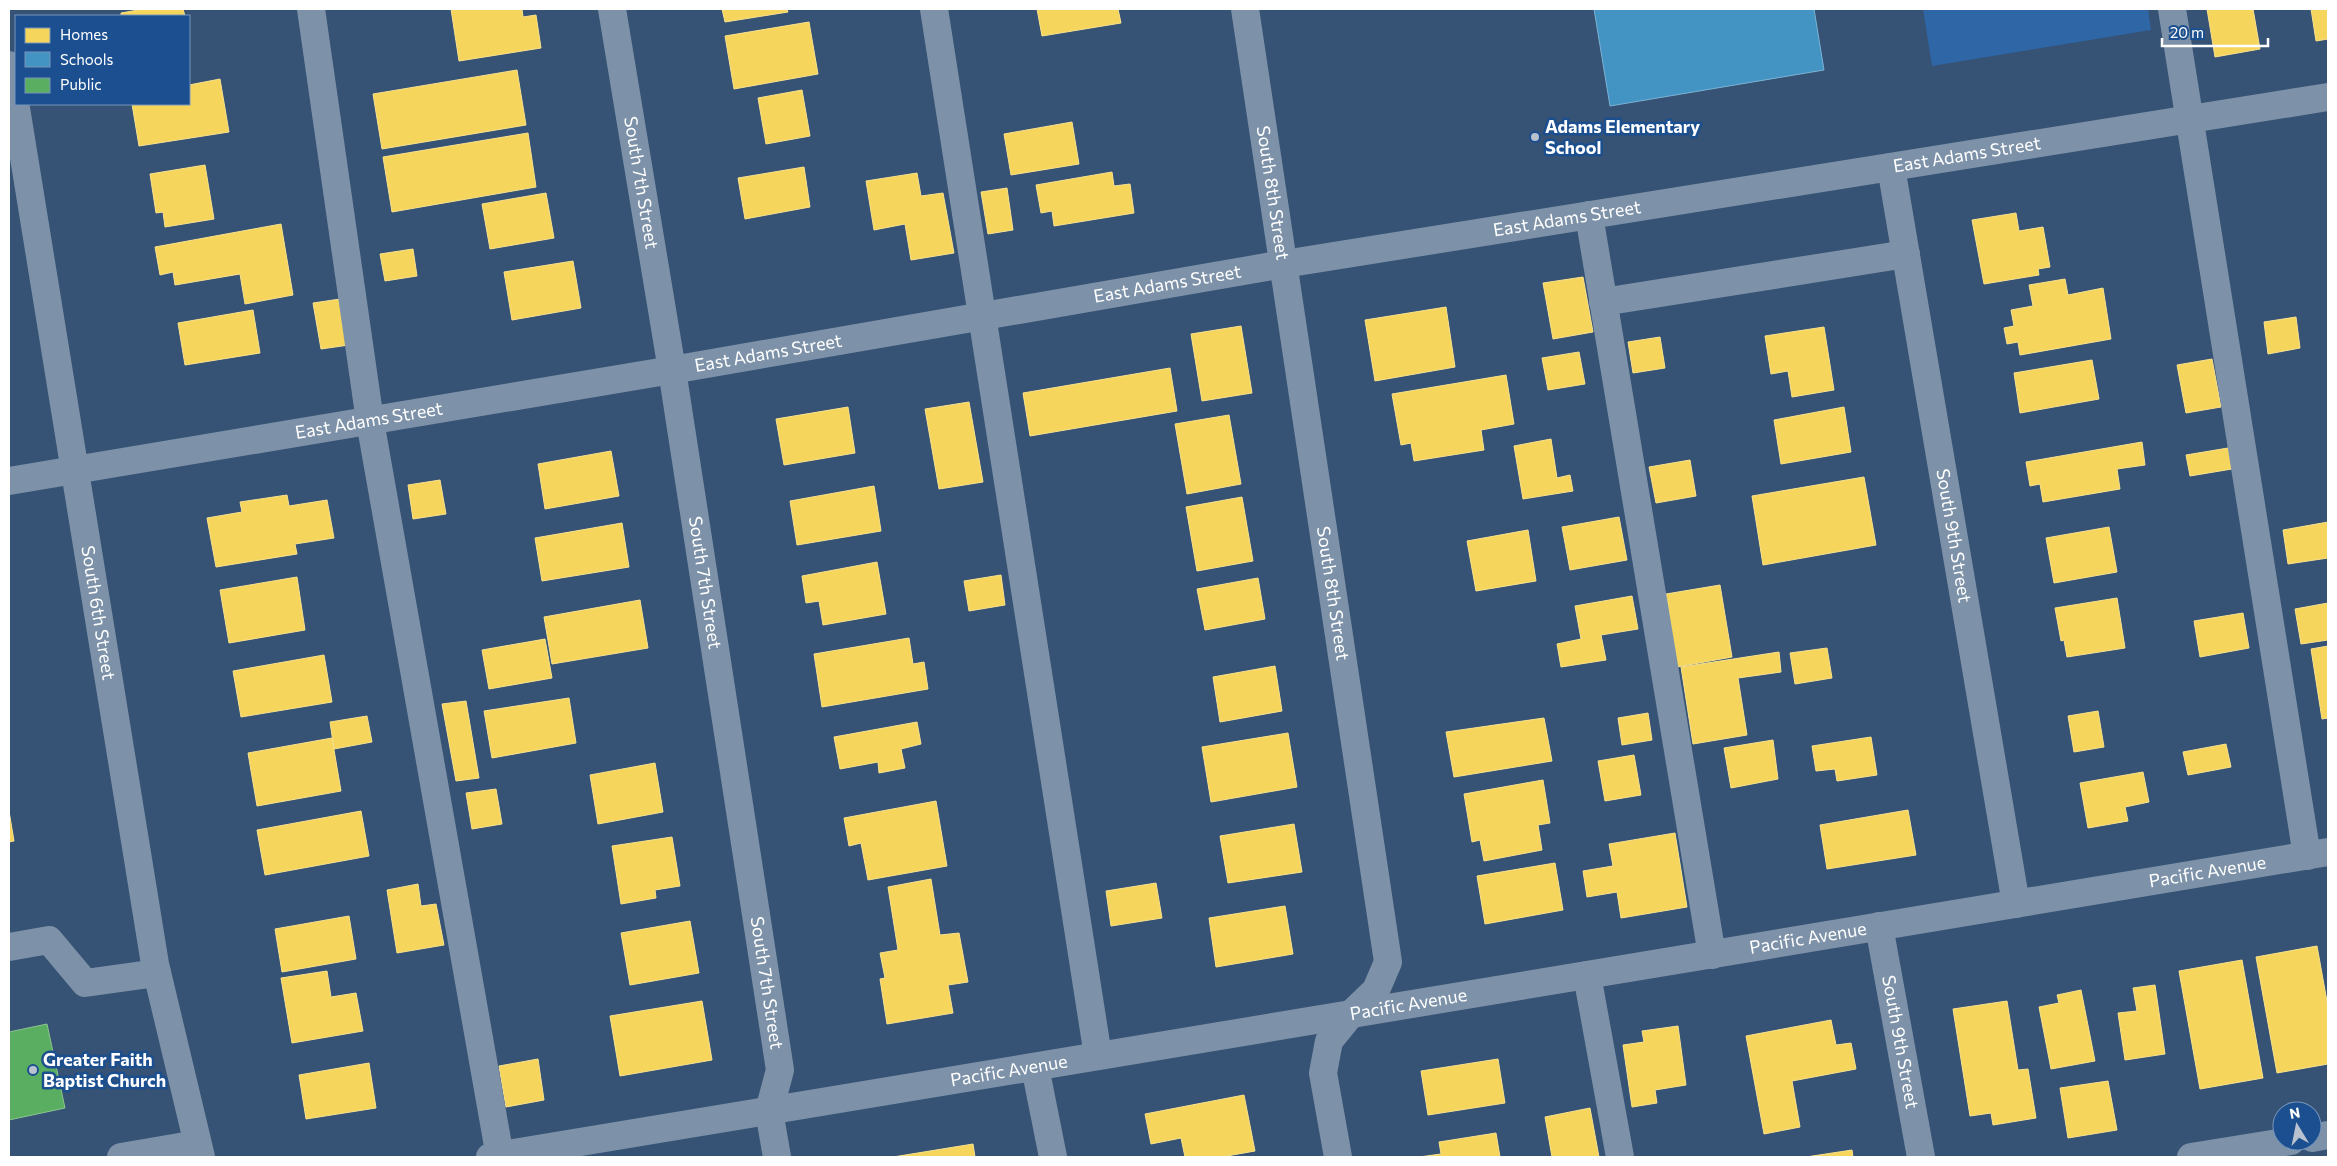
<svg xmlns="http://www.w3.org/2000/svg" width="2337" height="1166" font-family="Commissioner,sans-serif">
  <style>
    .green { fill: #2f66a5 }
    .homes { fill: #f6d55c; stroke: #f9e28d }
    .schools { fill: #4393c3; stroke: #7bb3d5 }
    .public { fill: #5aae61; stroke: #8cc690 }
    .lines { fill: none; stroke-linecap: round; stroke-linejoin: round }
    .minor { stroke: #7d92a8; stroke-width: 28 }
    .poi-dot { fill: #b9c2ce; stroke: #1b4f8f; stroke-width: 2 }
    .labels { text-anchor: middle; stroke-width: 5; stroke-linejoin: round; paint-order: stroke }
    .poi-label { font-size: 18px; font-weight: bold; fill: #fff; stroke: #1b4f8f; text-anchor: start }
    .street-label { font-size: 18px; fill: #fff; stroke: #1b4f8f }
  </style>
  <rect width="100%" height="100%" fill="#365274"/>
  <path class="green" d="M1923 9H2148L2151 30 1932 66Z"/>
  <g class="homes">
    <path d="M144 9H183L185 16H121V13Z"/>
    <path d="M451 9H522L523 17 536 15 541 48 459 61Z"/>
    <path d="M722 9H787L788 12 725 22Z"/>
    <path d="M1037 9H1118L1121 23 1042 36Z"/>
    <path d="M2207 9H2253L2260 49 2215 57Z"/>
    <path d="M2311 9H2328V39L2316 41Z"/>
    <path d="M809 22 818 74 734 89 725 36Z"/>
    <path d="M517 70 526 125 382 149 373 94Z"/>
    <path d="M220 79 229 132 139 146 132 104H189V85Z"/>
    <path d="M802 90 810 136 766 144 758 98Z"/>
    <path d="M1072 122 1079 164 1011 175 1004 134Z"/>
    <path d="M528 133 536 187 392 212 383 157Z"/>
    <path d="M205 165 214 219 165 227 163 212 156 213 150 174Z"/>
    <path d="M804 167 810 207 745 219 738 178Z"/>
    <path d="M1112 172 1114 186 1130 184 1134 213 1054 226 1052 211 1041 213 1036 185Z"/>
    <path d="M917 173 921 196 943 193 954 253 911 260 905 224 874 230 866 181Z"/>
    <path d="M1007 188 1013 230 988 234 981 192Z"/>
    <path d="M546 193 554 238 490 249 482 204Z"/>
    <path d="M2016 213 2019 231 2043 227 2050 267 2038 269 2039 275 1984 284 1972 220Z"/>
    <path d="M281 224 293 295 245 304 240 274 175 285 173 272 160 275 155 247Z"/>
    <path d="M413 249 417 276 385 281 380 254Z"/>
    <path d="M573 261 581 308 512 320 504 272Z"/>
    <path d="M1583 277 1593 332 1553 339 1543 283Z"/>
    <path d="M2065 279 2068 295 2103 288 2111 339 2020 355 2018 342 2007 344 2004 328 2014 326 2011 310 2033 306 2029 285Z"/>
    <path d="M340 299 349 345 321 349 313 303Z"/>
    <path d="M1446 307 1455 367 1375 381 1365 320Z"/>
    <path d="M253 310 260 353 185 365 178 323Z"/>
    <path d="M2296 317 2300 348 2268 354 2264 322Z"/>
    <path d="M1241 326 1252 393 1202 401 1191 334Z"/>
    <path d="M1824 327 1834 390 1792 397 1788 371 1771 374 1765 336Z"/>
    <path d="M1660 337 1665 368 1633 373 1628 342Z"/>
    <path d="M1579 352 1585 384 1548 390 1542 358Z"/>
    <path d="M2212 359 2221 407 2186 413 2177 365Z"/>
    <path d="M2092 360 2099 399 2020 413 2014 373Z"/>
    <path d="M1170 368 1177 411 1030 436 1023 393Z"/>
    <path d="M1506 375 1514 424 1481 430 1484 450 1414 461 1411 443 1401 445 1392 394Z"/>
    <path d="M969 402 983 482 939 489 925 409Z"/>
    <path d="M848 407 855 453 784 465 776 419Z"/>
    <path d="M1844 407 1851 452 1781 464 1774 420Z"/>
    <path d="M1229 415 1241 484 1187 494 1175 424Z"/>
    <path d="M1551 439 1557 478 1570 475 1573 491 1523 499 1514 446Z"/>
    <path d="M2142 442 2145 465 2117 469 2120 489 2043 502 2040 484 2030 486 2026 462Z"/>
    <path d="M2228 448 2232 469 2190 476 2186 455Z"/>
    <path d="M611 451 619 496 545 509 538 464Z"/>
    <path d="M1690 460 1696 496 1656 503 1649 467Z"/>
    <path d="M1864 477 1876 545 1763 565 1752 496Z"/>
    <path d="M440 480 446 514 413 519 408 485Z"/>
    <path d="M874 486 881 531 797 545 790 501Z"/>
    <path d="M287 495 289 506 327 500 334 538 295 544 297 554 216 567 207 518 242 512 240 502Z"/>
    <path d="M1242 497 1253 561 1197 571 1186 507Z"/>
    <path d="M1619 517 1627 560 1570 570 1562 527Z"/>
    <path d="M2328 522V558L2288 564 2283 530Z"/>
    <path d="M622 523 629 567 542 581 535 538Z"/>
    <path d="M2109 527 2117 572 2054 583 2046 538Z"/>
    <path d="M1528 530 1536 581 1476 591 1467 541Z"/>
    <path d="M877 562 886 614 823 625 819 601 806 603 802 576Z"/>
    <path d="M1001 575 1005 605 969 611 964 581Z"/>
    <path d="M297 577 305 630 229 643 220 590Z"/>
    <path d="M1258 578 1265 619 1205 630 1197 589Z"/>
    <path d="M1720 585 1732 657 1677 667 1666 594Z"/>
    <path d="M1632 596 1638 629 1601 635 1606 660 1561 667 1557 644 1581 639 1575 606Z"/>
    <path d="M2117 598 2125 648 2067 657 2064 640 2061 641 2055 608Z"/>
    <path d="M640 600 648 648 552 664 544 617Z"/>
    <path d="M2328 603V640L2301 644 2295 609Z"/>
    <path d="M2243 613 2249 648 2200 657 2194 621Z"/>
    <path d="M909 638 913 664 924 662 928 689 822 707 814 654Z"/>
    <path d="M545 639 552 678 489 689 482 650Z"/>
    <path d="M2328 646V718L2322 719 2311 649Z"/>
    <path d="M1827 648 1832 678 1795 684 1790 653Z"/>
    <path d="M1779 652 1781 672 1738 678 1747 735 1693 744 1681 667Z"/>
    <path d="M324 655 332 702 241 717 233 671Z"/>
    <path d="M1275 666 1282 711 1220 722 1213 677Z"/>
    <path d="M569 698 576 743 492 758 484 711Z"/>
    <path d="M466 701 479 778 456 781 442 704Z"/>
    <path d="M2098 711 2104 747 2074 752 2068 716Z"/>
    <path d="M1648 713 1652 740 1622 745 1618 718Z"/>
    <path d="M367 716 372 742 334 749 330 722Z"/>
    <path d="M1544 718 1552 761 1454 777 1446 732Z"/>
    <path d="M917 722 921 744 901 749 905 768 879 773 878 762 840 769 834 737Z"/>
    <path d="M1288 733 1297 787 1211 802 1202 747Z"/>
    <path d="M1871 737 1877 775 1837 781 1835 769 1816 771 1812 746Z"/>
    <path d="M332 738 341 791 257 806 248 753Z"/>
    <path d="M1773 740 1778 779 1731 788 1724 748Z"/>
    <path d="M2226 744 2231 767 2188 775 2183 752Z"/>
    <path d="M1634 755 1641 795 1605 801 1598 761Z"/>
    <path d="M655 763 663 812 598 824 590 775Z"/>
    <path d="M2143 772 2149 802 2125 807 2128 821 2088 828 2080 783Z"/>
    <path d="M1543 780 1550 823 1538 825 1542 850 1484 861 1480 840 1472 842 1464 794Z"/>
    <path d="M496 789 502 824 472 829 466 793Z"/>
    <path d="M936 801 947 866 868 880 861 843 849 846 844 818Z"/>
    <path d="M1908 810 1916 855 1827 869 1820 825Z"/>
    <path d="M9 811 14 841 9 842Z"/>
    <path d="M361 811 369 856 265 875 257 830Z"/>
    <path d="M1294 824 1302 872 1228 883 1220 836Z"/>
    <path d="M1675 833 1687 907 1621 918 1617 892 1587 897 1583 871 1613 866 1609 844Z"/>
    <path d="M672 837 680 886 655 890 656 898 621 904 612 846Z"/>
    <path d="M1555 863 1563 910 1485 924 1477 876Z"/>
    <path d="M931 879 940 935 959 933 968 982 948 985 953 1013 887 1024 880 979 885 978 880 953 898 950 888 887Z"/>
    <path d="M1156 883 1162 918 1111 926 1106 891Z"/>
    <path d="M418 884 421 906 436 904 444 945 397 953 387 890Z"/>
    <path d="M1285 906 1293 954 1216 967 1209 918Z"/>
    <path d="M349 916 356 959 282 972 275 929Z"/>
    <path d="M690 921 699 973 630 985 621 933Z"/>
    <path d="M2317 946 2328 1007V1064L2277 1073 2256 957Z"/>
    <path d="M2242 960 2263 1078 2200 1089 2179 971Z"/>
    <path d="M327 971 331 997 356 993 363 1031 292 1043 281 978Z"/>
    <path d="M2155 985 2165 1054 2125 1060 2118 1013 2137 1011 2133 988Z"/>
    <path d="M2081 990 2095 1061 2051 1069 2039 1007 2059 1003 2057 995Z"/>
    <path d="M702 1001 712 1060 620 1076 610 1016Z"/>
    <path d="M2007 1001 2018 1070 2028 1069 2036 1118 1993 1125 1991 1113 1970 1116 1953 1009Z"/>
    <path d="M1831 1020 1836 1045 1851 1043 1856 1069 1792 1081 1800 1127 1764 1134 1746 1036Z"/>
    <path d="M1678 1026 1686 1085 1655 1090 1657 1103 1632 1107 1623 1045 1644 1042 1642 1031Z"/>
    <path d="M538 1059 544 1100 506 1107 499 1066Z"/>
    <path d="M1498 1059 1505 1103 1428 1115 1421 1071Z"/>
    <path d="M369 1063 376 1108 306 1119 299 1075Z"/>
    <path d="M2108 1081 2117 1130 2068 1138 2060 1088Z"/>
    <path d="M1244 1095 1255 1151 1221 1157H1185L1181 1138 1151 1144 1145 1114Z"/>
    <path d="M1590 1108 1599 1157H1552L1545 1117Z"/>
    <path d="M1496 1133 1500 1157H1419L1441 1154 1439 1142Z"/>
    <path d="M973 1144 975 1157H893Z"/>
    <path d="M1852 1150 1853 1157H1806Z"/>
  </g>
  <path class="schools" d="M1594 9H1814L1824 70 1610 106Z"/>
  <path class="public" d="M47 1024 65 1108 9 1120V1032Z"/>
  <g class="lines">
    <g class="minor">
      <path d="M311 9 370 421 500 1157"/>
      <path id="s1" d="M612 9 672 370 780 1070 769 1111 777 1157"/>
      <path d="M934 9 1098 1056"/>
      <path id="s2" d="M1245 9 1388 962 1376 990 1351 1014 1329 1041 1323 1073 1338 1157"/>
      <path d="M2172 9 2307 856"/>
      <path id="s3" d="M9 65 155 964 201 1157"/>
      <path id="s4" d="M1891 167 2016 904"/>
      <path d="M1589 215 1712 955"/>
      <path d="M1603 302 1906 254"/>
      <path id="s5" d="M9 481 672 370 1284 264 2328 97"/>
      <path id="s6" d="M1879 926 1921 1157"/>
      <path d="M9 947 49 940 85 983 157 973"/>
      <path d="M1587 975 1620 1157"/>
      <path d="M1035 1067 1053 1157"/>
      <path d="M2312 1138 2328 1135"/>
      <path d="M121 1157 197 1144"/>
      <path id="s7" d="M490 1157 2328 852"/>
      <path d="M2191 1157 2291 1141"/>
    </g>
  </g>
  <g class="poi-dot">
    <circle cx="1535" cy="137" r="5"/>
    <circle cx="33" cy="1070" r="5"/>
  </g>
  <g class="labels">
    <g class="poi-label">
      <text x="1545" y="133">Adams Elementary<tspan x="1545" dy="21">School</tspan></text>
      <text x="43" y="1066">Greater Faith<tspan x="43" dy="21">Baptist Church</tspan></text>
    </g>
    <g class="street-label">
      <text dy="6" stroke="none"><textPath href="#s5" startOffset="1985">East Adams Street</textPath></text>
      <text dy="6" stroke="none"><textPath href="#s1" startOffset="176">South 7th Street</textPath></text>
      <text dy="6" stroke="none"><textPath href="#s2" startOffset="186">South 8th Street</textPath></text>
      <text dy="6" stroke="none"><textPath href="#s5" startOffset="1580">East Adams Street</textPath></text>
      <text dy="6" stroke="none"><textPath href="#s5" startOffset="1175">East Adams Street</textPath></text>
      <text dy="6" stroke="none"><textPath href="#s5" startOffset="770">East Adams Street</textPath></text>
      <text dy="6" stroke="none"><textPath href="#s5" startOffset="365">East Adams Street</textPath></text>
      <text dy="6" stroke="none"><textPath href="#s4" startOffset="374">South 9th Street</textPath></text>
      <text dy="6" stroke="none"><textPath href="#s1" startOffset="581">South 7th Street</textPath></text>
      <text dy="6" stroke="none"><textPath href="#s2" startOffset="591">South 8th Street</textPath></text>
      <text dy="6" stroke="none"><textPath href="#s3" startOffset="555">South 6th Street</textPath></text>
      <text dy="6" stroke="none"><textPath href="#s7" startOffset="1741">Pacific Avenue</textPath></text>
      <text dy="6" stroke="none"><textPath href="#s7" startOffset="1336">Pacific Avenue</textPath></text>
      <text dy="6" stroke="none"><textPath href="#s1" startOffset="986">South 7th Street</textPath></text>
      <text dy="6" stroke="none"><textPath href="#s7" startOffset="931">Pacific Avenue</textPath></text>
      <text dy="6" stroke="none"><textPath href="#s6" startOffset="118">South 9th Street</textPath></text>
      <text dy="6" stroke="none"><textPath href="#s7" startOffset="526">Pacific Avenue</textPath></text>
    </g>
  </g>
  <rect width="2337" height="1166" fill="none" stroke="#ffffff" stroke-width="20"/>
  <rect x="15" y="15" width="175" height="90" fill="#1b4f8f" stroke="#7695bc"/>
  <rect x="25" y="28" width="25" height="15" fill="#f6d55c" stroke="#7695bc"/>
  <text x="60" y="40" font-size="15" fill="#ffffff">Homes</text>
  <rect x="25" y="52" width="25" height="15" fill="#4393c3" stroke="#7695bc"/>
  <text x="60" y="65" font-size="15" fill="#ffffff">Schools</text>
  <rect x="25" y="78" width="25" height="15" fill="#5aae61" stroke="#7695bc"/>
  <text x="60" y="90" font-size="15" fill="#ffffff">Public</text>
  <g transform="translate(2297 1126) rotate(350)"><circle r="24" fill="#1b4f8f" stroke="#7695bc"/>
  <path d="M0-4L9 19L0 12L-9 19Z" fill="#b9c2ce"/>
  <text y="-8" font-size="14" font-weight="bold" text-anchor="middle" fill="#ffffff">N</text>
  </g>
  <path d="M2162 38v8h106v-8" fill="none" stroke="#ffffff" stroke-width="2.5"/>
  <text x="2170" y="38" font-size="15" fill="#ffffff" stroke="#1b4f8f" stroke-width="4" paint-order="stroke">20 m</text>
</svg>
